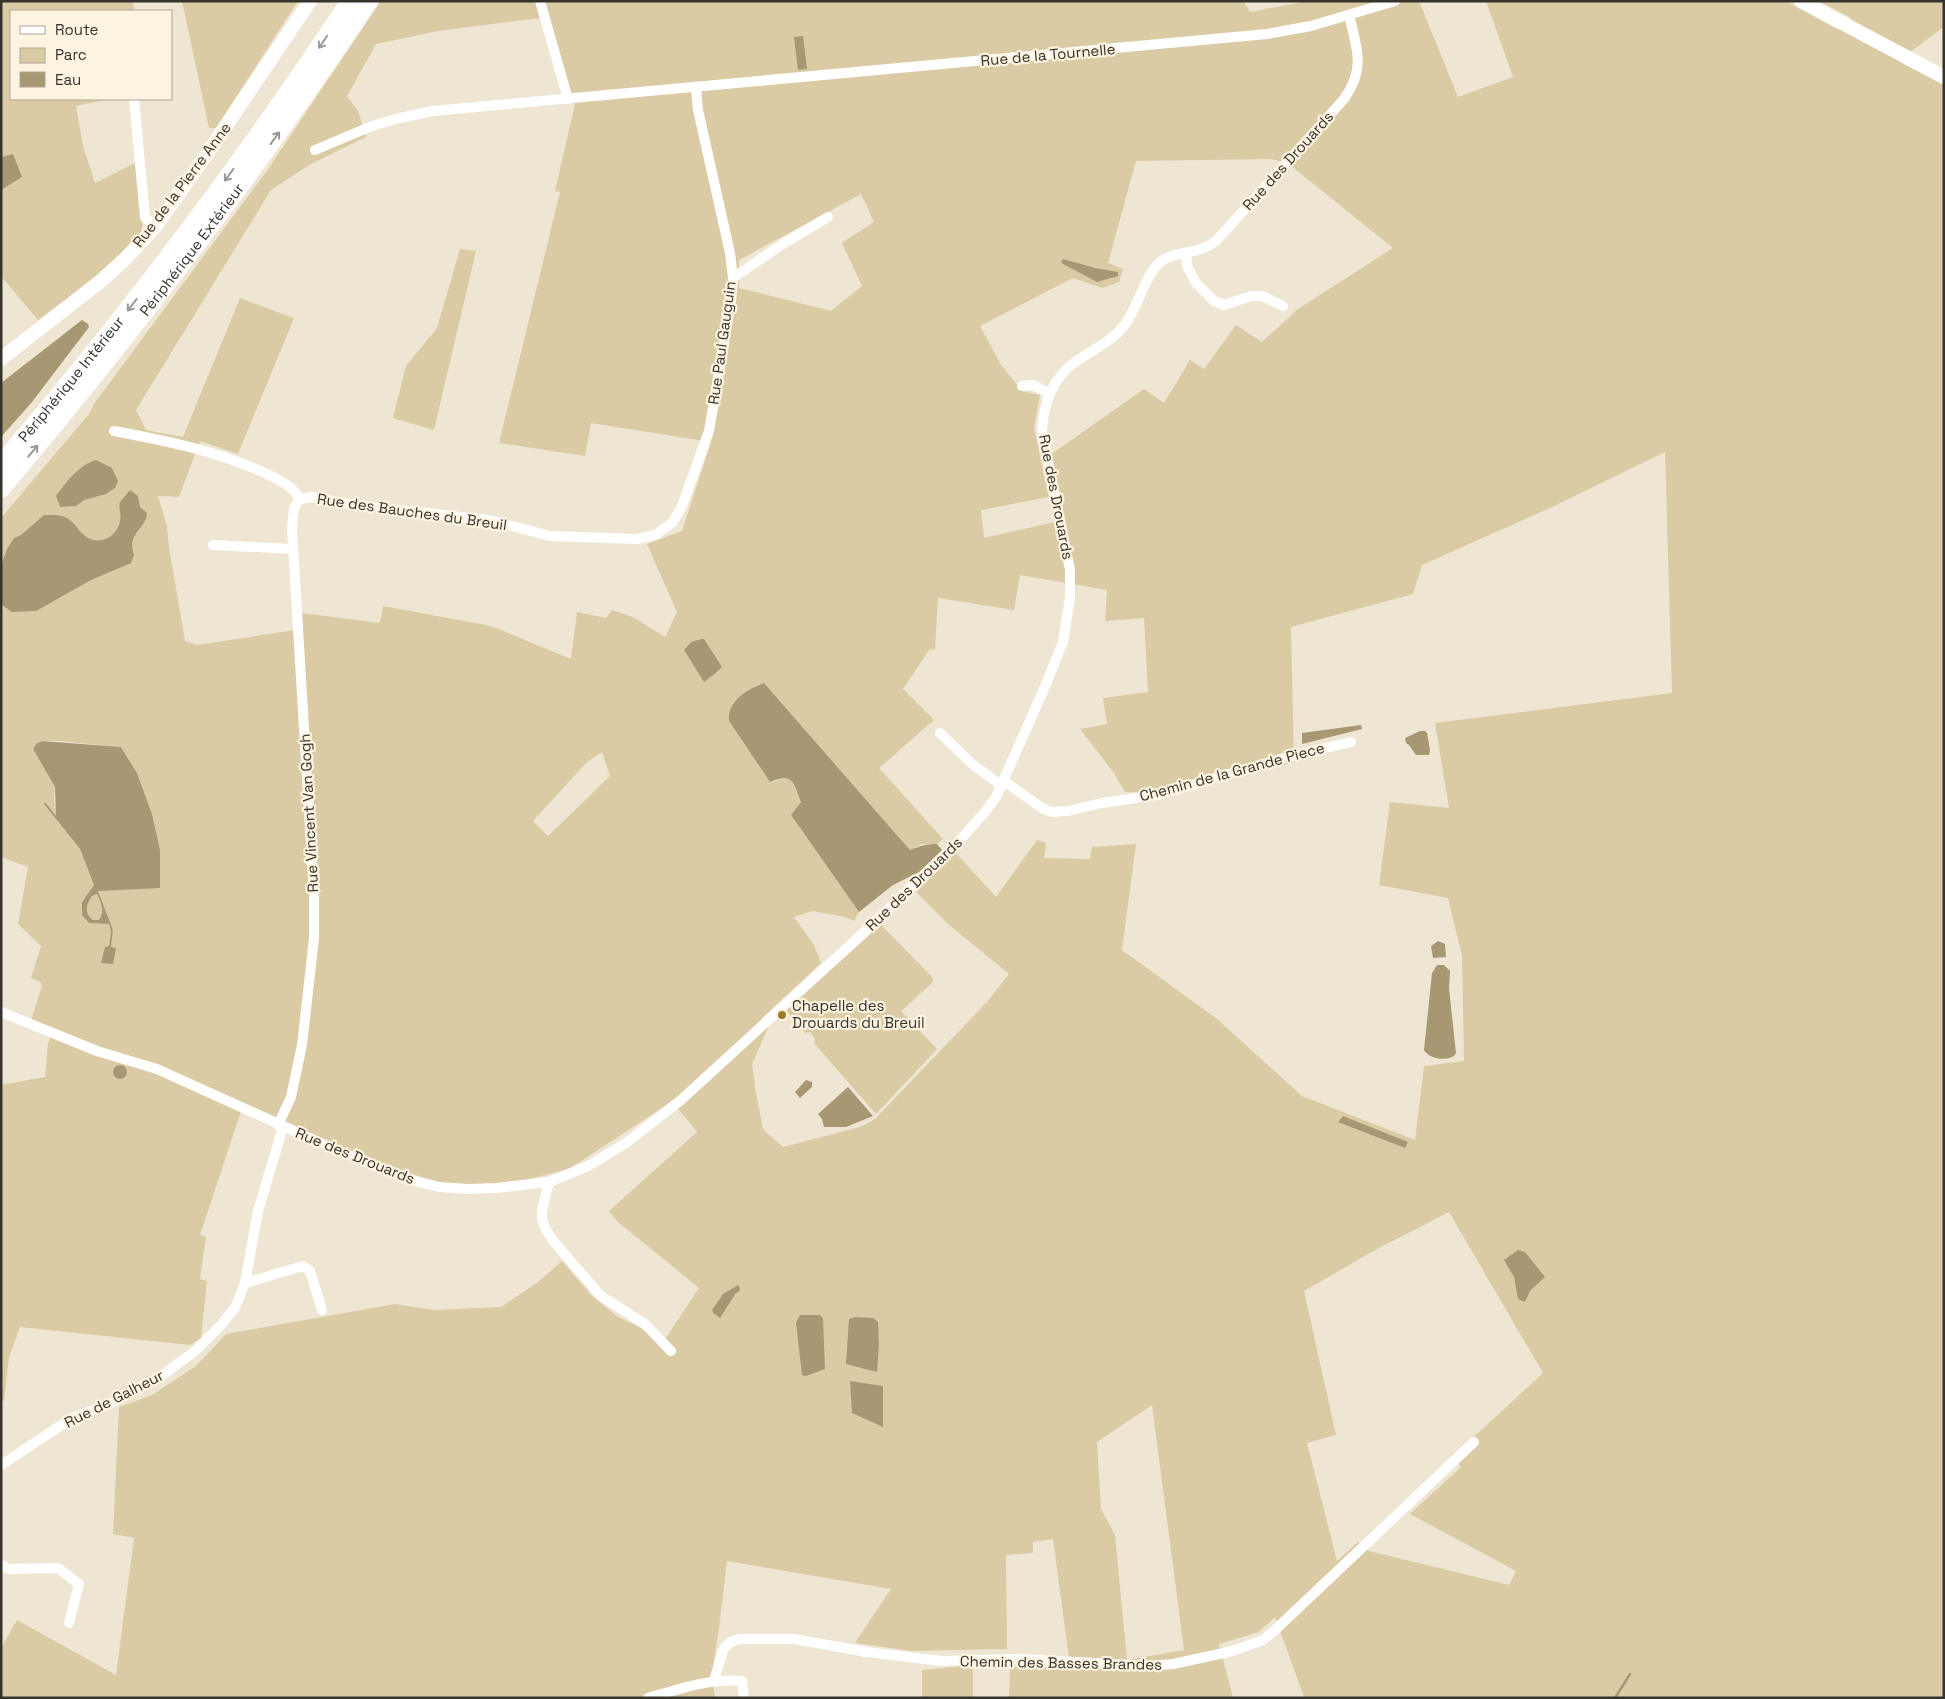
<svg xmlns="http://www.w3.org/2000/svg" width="1945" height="1699" font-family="'Space Grotesk',sans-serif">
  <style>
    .green { fill: #dbcba5; fill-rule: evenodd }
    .water { fill: #a79873; fill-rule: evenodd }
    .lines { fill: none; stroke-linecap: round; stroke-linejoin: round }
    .stream { stroke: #a79873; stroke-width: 2.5 }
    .street { stroke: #fff; stroke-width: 10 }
    .secondary { stroke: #fff; stroke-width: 14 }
    .highway { stroke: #fff; stroke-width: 18 }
    .oneway { stroke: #9a9996 }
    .poi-dot { fill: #9b7c25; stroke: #fcf3e0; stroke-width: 2 }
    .labels { text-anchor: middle; stroke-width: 4.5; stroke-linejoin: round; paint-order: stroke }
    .street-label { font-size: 15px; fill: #36332c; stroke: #fcf3e0 }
    .poi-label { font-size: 15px; fill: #36332c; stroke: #fcf3e0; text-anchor: start }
  </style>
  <rect width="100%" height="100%" fill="#eee6d3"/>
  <g class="green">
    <path d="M1 1H133L134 11H11V99H109L76 106 83 146 95 183 135 163C137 177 145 221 141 232 132 254 59 304 38 320L1 276Z"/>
    <path d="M182 1H298L216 128H209Z"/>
    <path d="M381 1H1243L1250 12 1308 1H1419L1458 97 1513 77 1486 1H1786L1837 29 1851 18 1819 1H1944V27L1898 61 1944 85V1698H1300L1304 1697 1275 1617 1259 1632 1219 1644 1233 1698H1009L1010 1667 1070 1666 1053 1539 1033 1542V1553L1006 1555 1007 1649 912 1651 855 1643 891 1589 727 1561 719 1628 712 1673 715 1698H1V1648L17 1620 116 1675 134 1538 113 1534 119 1407 152 1395 196 1366 226 1334 395 1304 434 1310 501 1307 538 1282 562 1261 592 1296 618 1317 647 1331 662 1344 699 1288 618 1222 609 1211 697 1132 680 1111 671 1102 569 1169 525 1180 476 1186 446 1184 391 1168 243 1105 200 1235 206 1237 200 1279 207 1281 201 1338 190 1345 20 1327 9 1357 4 1401 1 1400V1085L45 1077 48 1044 53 1028 31 1020 42 986 40 982 31 978 41 946 18 924 28 867 1 857V518L89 414 96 401 266 172ZM548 17 567 88 575 104 555 191 560 192 499 443 585 456 591 423 711 442 682 531 647 544 677 612 665 637 633 617 612 610 606 618 577 612 571 659 491 626 383 606 380 623 294 612 295 630 197 645 185 641 169 547 167 526 158 496 179 497 200 441 238 454 294 318 240 298 183 437 146 430 136 410 271 190 311 164 366 137 358 111 347 96 376 44 438 31ZM1272 159 1290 165 1393 248 1298 309 1262 342 1236 325 1204 369 1190 360 1164 403 1144 389 1050 455 1064 520 984 538 981 510 1049 497 1034 428 1040 395 1022 391 1001 365 980 326 1073 278 1102 288 1119 282 1123 269 1108 263 1136 161ZM861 194 874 222 842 243 862 286 831 311 739 288V260ZM1665 452 1672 693 1435 723 1449 808 1390 802 1379 885 1448 898 1462 956 1464 1061 1424 1066 1415 1140 1302 1096 1217 1019 1122 950 1136 844 1092 847 1090 859 1044 858 1046 843 1037 840 996 897 956 853 916 892 948 924 1009 974 986 1003 875 1119 860 1127 783 1147 763 1129 756 1093 752 1064 768 1028 761 1019 821 963 814 945 794 917 812 911 845 917 854 921 859 912 791 815 801 802 792 781 788 778 770 782 729 721C730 716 730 708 732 704 736 697 756 686 764 683L910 850 922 844H937L943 839 879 768 934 720 903 689 929 650 935 649 938 598 1014 610 1020 575 1107 590 1105 621 1144 618 1148 692 1103 698 1107 724 1080 729 1114 773 1125 792H1139L1138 804 1294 762 1291 627 1413 594 1422 565 1550 508ZM701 639 722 667 716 673 685 648 691 642ZM39 741H58L121 747 137 773 152 814 156 832 98 891 113 930 111 947H115H105H109L111 932 109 924 89 923 82 902 94 885 80 849 44 804 45 803 57 818 54 799 55 787 33 749ZM602 752 610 776 548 836 533 821 587 762ZM1449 1212 1543 1373 1452 1457 1461 1467 1410 1514 1516 1571 1509 1585 1369 1551 1358 1542 1337 1561 1307 1443 1336 1435 1304 1291 1377 1249ZM740 1288 727 1306 717 1317 712 1311ZM1152 1405 1184 1650 1127 1660 1115 1535 1101 1509 1097 1442Z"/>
    <path d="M460 249 476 251 434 430 393 418 406 366 437 328Z"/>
    <path d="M97 894C101 903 105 911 100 920H93C84 913 86 905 92 896Z"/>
    <path d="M881 925 933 978 932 983 901 1011 937 1049 876 1114 814 1043 815 1039 810 1032 805 1033 786 1010Z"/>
    <path d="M973 1665V1698H922V1670Z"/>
  </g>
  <g class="water">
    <path d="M803 36 807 69 798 70 794 37Z"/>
    <path d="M13 154 22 177 1 190V157Z"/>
    <path d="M1063 259 1095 268 1118 272V276L1097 282 1063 264 1061 262Z"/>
    <path d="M82 320 88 324 89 327 32 402 1 437V383Z"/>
    <path d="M96 460 112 468 118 481 115 488 106 494 84 500 76 506 60 507 56 496C66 482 79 465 96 460Z"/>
    <path d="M130 490 138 496 140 507 147 513C146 530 126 533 134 555L131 563 91 580 36 611 12 612 2 605 1 566 7 549 14 538 21 535 44 515C52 515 60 514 67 518 75 523 78 530 84 535 98 547 117 538 120 521 122 515 118 509 120 502Z"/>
    <path d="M701 639H704L722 667 716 673 704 682 684 650 691 642Z"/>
    <path d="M764 683 910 850C920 846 926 844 937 844L942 850 919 872 893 885 859 912 791 815 801 802C793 783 794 772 770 782L729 721C727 700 747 690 764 683Z"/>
    <path d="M1361 725 1362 729 1302 744V733Z"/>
    <path d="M1420 731H1425L1427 733 1430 750 1429 755H1416L1409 745 1406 743 1405 738Z"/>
    <path d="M42 741 121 747 137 773 152 814 160 850V888L98 891 113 930 111 947 116 948 113 964 101 963 105 947 109 946 111 932 109 924 89 923 82 915V902L94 885 80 849 44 804 45 802 56 816 55 787 33 749 37 743ZM97 894C101 902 105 912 99 920H93C84 913 86 905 92 896Z"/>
    <path d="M1438 941 1445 944 1446 957 1433 958 1431 946Z"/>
    <path d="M1437 965H1444L1450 971 1449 988 1456 1053C1451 1063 1428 1059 1424 1050L1432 973Z"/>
    <circle cx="120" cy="1072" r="7"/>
    <path d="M806 1080 812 1082V1087L800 1098 795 1092Z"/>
    <path d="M848 1087 873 1116 846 1127H824L822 1119 818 1114Z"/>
    <path d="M1343 1116 1408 1142 1405 1148 1338 1122Z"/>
    <path d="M1518 1250 1525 1252 1545 1277 1530 1291 1525 1302 1518 1299 1514 1277 1504 1260Z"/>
    <path d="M738 1285 740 1288 739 1292 736 1293 720 1318 713 1313 712 1310 723 1294Z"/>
    <path d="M800 1315H820L823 1318 825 1369 806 1376 802 1375 796 1323Z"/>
    <path d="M855 1317 873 1318 878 1322 879 1345 877 1372 846 1364 849 1319Z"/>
    <path d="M850 1381 883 1386V1427L852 1413Z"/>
  </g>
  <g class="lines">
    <path class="stream" d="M1615 1698 1630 1674"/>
    <g class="street">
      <path d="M540 1 568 99"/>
      <path d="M134 99 145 217 155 227"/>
      <path d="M315 150 372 126 400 118 433 111 1267 34 1311 26 1395 1"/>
      <path d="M1186 253 1187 266 1196 283 1214 301 1224 305 1251 296H1262L1283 306"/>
      <path d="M733 278 781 245 828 217"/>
      <path d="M1022 386 1033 385 1050 394"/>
      <path d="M114 431C167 441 218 451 267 474 280 481 292 485 300 499L312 497 355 505 489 520 550 536 637 539 655 535 673 522 682 506 709 431 731 301 733 278 730 253 698 110 696 88"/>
      <path d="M213 545 293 549"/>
      <path d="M940 733 971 763 1002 786"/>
      <path d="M1004 781 1042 808 1052 812 1068 811 1102 803 1158 795 1280 759 1351 742"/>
      <path d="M1 1012 97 1051 157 1069 323 1144 386 1171 418 1182 439 1187 468 1189 496 1188 549 1182 588 1166 626 1143 681 1100 848 947 950 851 985 812 996 797 1044 689 1063 642 1070 598V570L1042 432C1043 405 1052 379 1075 362 1092 350 1111 342 1124 326 1139 307 1145 272 1163 260 1179 250 1198 255 1216 241L1344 99C1366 68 1357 49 1349 15"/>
      <path d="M278 1125 291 1097 302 1045 314 938V894L292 529 294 508 300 499"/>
      <path d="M549 1182 542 1210V1220L546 1230 554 1242 601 1296 645 1324 671 1351"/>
      <path d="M245 1283 303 1266 310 1271 322 1310"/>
      <path d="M1 1465 69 1420 111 1403 157 1379 195 1351 221 1325 235 1308 245 1283 258 1211 283 1127"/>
      <path d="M1 1565 9 1569 58 1568 79 1584 69 1623"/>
      <path d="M714 1681 723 1650 729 1643 739 1639H794L867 1652 941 1661 1021 1659 1149 1666 1173 1664 1233 1651 1263 1640 1275 1630 1474 1442"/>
      <path d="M648 1698C679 1689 710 1678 742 1681L744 1698"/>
    </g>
    <g class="secondary">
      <path d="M1801 1 1944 77"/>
      <path d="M1 359 102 280 126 258 155 227 211 148 310 1"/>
    </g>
    <g class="highway">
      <path id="s1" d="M1 464C127 317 243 163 350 1"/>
      <path id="s2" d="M1 489C133 333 256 171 369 1"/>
    </g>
  </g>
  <defs><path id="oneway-shaft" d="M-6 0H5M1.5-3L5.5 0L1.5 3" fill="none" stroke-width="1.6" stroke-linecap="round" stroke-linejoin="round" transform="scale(1.25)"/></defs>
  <g class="oneway">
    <use href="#oneway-shaft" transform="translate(323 42) rotate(124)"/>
    <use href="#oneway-shaft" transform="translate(275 138) rotate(-54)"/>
    <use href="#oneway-shaft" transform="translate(229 175) rotate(126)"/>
    <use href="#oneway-shaft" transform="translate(132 305) rotate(128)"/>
    <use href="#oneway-shaft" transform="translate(33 451) rotate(-50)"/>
  </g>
  <circle class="poi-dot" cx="782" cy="1015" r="5"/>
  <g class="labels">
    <g class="street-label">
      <text transform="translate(1048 55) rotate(-5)" y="5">Rue de la Tournelle</text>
      <text transform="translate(1288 161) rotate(-48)" y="5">Rue des Drouards</text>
      <text transform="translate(182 185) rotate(-53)" y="5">Rue de la Pierre Anne</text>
      <text dy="5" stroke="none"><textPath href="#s2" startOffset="306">Périphérique Extérieur</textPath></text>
      <text transform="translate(722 343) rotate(-82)" y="5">Rue Paul Gauguin</text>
      <text dy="5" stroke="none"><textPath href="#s1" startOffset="110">Périphérique Intérieur</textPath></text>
      <text transform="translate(1056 497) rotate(79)" y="5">Rue des Drouards</text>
      <text transform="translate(412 512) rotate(8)" y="5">Rue des Bauches du Breuil</text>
      <text transform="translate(1232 772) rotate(-15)" y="5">Chemin de la Grande Piece</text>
      <text transform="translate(309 813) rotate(-93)" y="5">Rue Vincent Van Gogh</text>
      <text transform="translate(914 884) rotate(-44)" y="5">Rue des Drouards</text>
      <text transform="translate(355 1156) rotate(22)" y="5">Rue des Drouards</text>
      <text transform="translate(114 1399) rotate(-27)" y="5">Rue de Galheur</text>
      <text transform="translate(1061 1663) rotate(1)" y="5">Chemin des Basses Brandes</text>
    </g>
    <g class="poi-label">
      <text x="792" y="1011">Chapelle des<tspan x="792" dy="17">Drouards du Breuil</tspan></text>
    </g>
  </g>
  <rect width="1945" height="1699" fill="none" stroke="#36332c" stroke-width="5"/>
  <rect x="10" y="10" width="162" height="90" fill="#fcf3e0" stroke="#ada698"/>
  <rect x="20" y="26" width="25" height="8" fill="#ffffff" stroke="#ada698"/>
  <text x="55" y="35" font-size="15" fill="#36332c">Route</text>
  <rect x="20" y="48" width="25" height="15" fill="#dbcba5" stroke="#ada698"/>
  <text x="55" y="60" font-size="15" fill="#36332c">Parc</text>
  <rect x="20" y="72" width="25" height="15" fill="#a79873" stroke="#ada698"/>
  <text x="55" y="85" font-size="15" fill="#36332c">Eau</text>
</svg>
